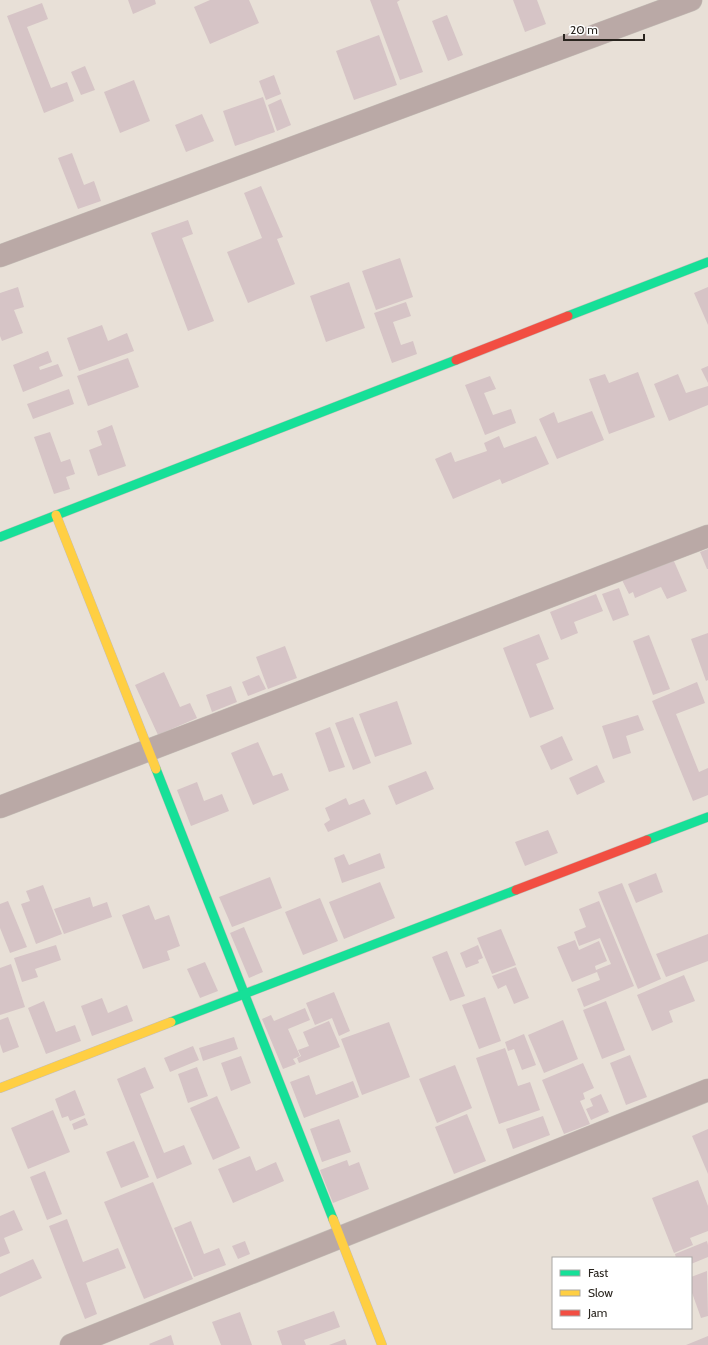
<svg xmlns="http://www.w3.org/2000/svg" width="708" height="1345" font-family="Cabin,sans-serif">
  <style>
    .building { fill: #d6c4c6 }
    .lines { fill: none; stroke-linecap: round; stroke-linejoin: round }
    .street-casing { stroke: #c4beb7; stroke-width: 23 }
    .fast-casing { stroke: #c4beb7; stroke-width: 10 }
    .slow-casing { stroke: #c4beb7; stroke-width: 10 }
    .jam-casing { stroke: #c4beb7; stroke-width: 10 }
    .street { stroke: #baa9a6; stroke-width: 22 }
    .fast { stroke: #16e098; stroke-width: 9 }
    .slow { stroke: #ffcf43; stroke-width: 9 }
    .jam { stroke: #f24e42; stroke-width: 9 }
  </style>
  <rect width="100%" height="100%" fill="#e8e0d7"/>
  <g class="building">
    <path d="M128 0H155L156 4 133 14Z"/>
    <path d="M210 0H249L259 23 210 44 194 7Z"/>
    <path d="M370 0H400L397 2 423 72 400 80Z"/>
    <path d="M513 0H537L546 24 525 32Z"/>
    <path d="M42 3 48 19 27 27 51 88 67 82 74 101 44 113 7 16Z"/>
    <path d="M447 15 463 55 448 61 432 21Z"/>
    <path d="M379 35 397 85 354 100 336 51Z"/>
    <path d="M85 66 95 90 81 95 71 72Z"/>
    <path d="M274 75 281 94 266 100 259 81Z"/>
    <path d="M134 80 150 121 120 133 104 92Z"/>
    <path d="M263 97 275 132 235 146 223 111Z"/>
    <path d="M281 99 291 125 277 131 268 105Z"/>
    <path d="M202 114 214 141 186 152 175 125Z"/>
    <path d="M72 153 84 185 94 181 101 201 78 209 58 158Z"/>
    <path d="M261 186 283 237 277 239 295 284 248 303 227 252 262 238 244 193Z"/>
    <path d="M188 220 193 234 182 238 214 321 188 331 151 233Z"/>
    <path d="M400 258 413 297 376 310 362 271Z"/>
    <path d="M349 282 365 328 326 342 310 296Z"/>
    <path d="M18 287 24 307 14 310 23 333 2 341 0 336V293Z"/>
    <path d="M708 287V325L694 293Z"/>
    <path d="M406 302 411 316 393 322 401 345 413 341 417 354 392 363 374 313Z"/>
    <path d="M102 325 108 341 127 333 134 351 79 371 67 338Z"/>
    <path d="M48 351 52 362 39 367 40 370 58 364 63 376 23 392 13 365Z"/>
    <path d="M128 358 139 387 88 406 77 376Z"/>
    <path d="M708 366V383L701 369Z"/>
    <path d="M638 372 655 417 609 434 589 379 605 374 609 383Z"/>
    <path d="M678 374 686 393 708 386V405L669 421 654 384Z"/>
    <path d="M490 376 496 389 484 393 493 415 511 409 516 423 485 435 465 385Z"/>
    <path d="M69 389 74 404 33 419 27 404Z"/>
    <path d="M592 411 604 440 557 459 539 419 554 412 558 423Z"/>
    <path d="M112 425 126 466 98 476 89 450 102 445 97 431Z"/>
    <path d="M50 432 61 462 70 459 75 474 66 477 70 489 54 494 34 437Z"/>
    <path d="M499 436 504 448 536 436 549 464 502 484 500 479 453 499 435 459 451 452 455 462 487 451 484 443Z"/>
    <path d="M708 549V569H707L700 552Z"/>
    <path d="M673 559 687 591 667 599 661 587 635 598 633 592 629 594 622 580Z"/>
    <path d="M619 588 629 615 613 621 602 594Z"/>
    <path d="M596 594 603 611 574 622 578 633 561 640 550 612Z"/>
    <path d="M708 633V680L706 681 691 639Z"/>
    <path d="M539 634 549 659 536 664 554 709 530 718 503 648Z"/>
    <path d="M649 635 670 689 653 695 633 641Z"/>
    <path d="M285 646 297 678 268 689 256 657Z"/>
    <path d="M164 672 180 707 190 703 197 718 158 735 135 685Z"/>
    <path d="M259 675 266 689 248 696 242 682Z"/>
    <path d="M697 682 705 703 676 714 699 772 708 768V795L693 801 652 701Z"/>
    <path d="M231 686 237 702 212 712 206 695Z"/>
    <path d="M397 701 412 744 375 757 359 714Z"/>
    <path d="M638 715 644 730 626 736 631 753 613 759 602 726Z"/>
    <path d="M353 717 371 763 353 770 335 723Z"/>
    <path d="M330 727 345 767 329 772 315 733Z"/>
    <path d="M562 736 573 760 551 770 540 746Z"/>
    <path d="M258 742 273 776 282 773 289 790 253 805 231 753Z"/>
    <path d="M597 765 605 782 577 795 569 778Z"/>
    <path d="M426 771 434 789 396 805 388 786Z"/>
    <path d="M197 782 204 801 222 794 229 811 191 826 177 790Z"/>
    <path d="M346 798 349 805 364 799 371 814 328 832 324 824 330 820 325 808Z"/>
    <path d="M548 830 558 853 525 866 515 842Z"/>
    <path d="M380 853 385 868 342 883 334 858 344 854 349 865Z"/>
    <path d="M656 873 663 892 636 903 628 884Z"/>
    <path d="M270 877 282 908 232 927 219 897Z"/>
    <path d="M380 882 395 918 344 939 329 902Z"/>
    <path d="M622 883 661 979 638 989 598 892Z"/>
    <path d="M43 885 62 934 36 944 21 904 30 901 26 891Z"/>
    <path d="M90 897 93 907 107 902 112 917 64 934 54 909Z"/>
    <path d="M320 898 338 941 303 955 285 912Z"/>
    <path d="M8 901 27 947 10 953 0 928V904Z"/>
    <path d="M599 901 634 986 584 1007 577 989 600 980 597 972 572 982 557 947 575 940 579 950 599 941 607 961 595 966 596 970 611 964 600 938 579 946 574 932 586 927 579 909Z"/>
    <path d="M149 905 155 920 169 915 180 946 167 951 170 960 143 969 122 915Z"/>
    <path d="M244 927 263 972 249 978 230 933Z"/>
    <path d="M501 929 516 965 492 974 477 938Z"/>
    <path d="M708 934V961L666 977 656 954Z"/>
    <path d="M56 945 61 960 35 969 38 977 22 982 14 958Z"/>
    <path d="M478 945 483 958 478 960 479 963 466 968 460 953Z"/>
    <path d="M447 951 465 996 450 1001 432 957Z"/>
    <path d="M205 962 218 991 200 998 187 969Z"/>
    <path d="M11 964 25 1007 0 1015V968Z"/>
    <path d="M516 967 529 998 514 1004 506 985 498 989 492 976Z"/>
    <path d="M684 975 695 1001 669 1011 673 1022 652 1031 637 995Z"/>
    <path d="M334 992 350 1031 339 1036 332 1018 315 1025 306 1003Z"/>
    <path d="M485 997 501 1041 479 1049 462 1005Z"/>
    <path d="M102 998 108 1013 127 1005 133 1021 92 1036 81 1006Z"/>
    <path d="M44 1001 56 1032 75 1025 81 1041 46 1054 28 1008Z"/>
    <path d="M606 1001 625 1050 602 1059 583 1010Z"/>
    <path d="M305 1008 310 1020 288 1029 300 1056 293 1059 296 1064 283 1069 262 1019 271 1015 274 1021Z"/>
    <path d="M8 1017 19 1047 3 1053 0 1044V1020Z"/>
    <path d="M563 1020 578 1059 544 1073 528 1035Z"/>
    <path d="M329 1021 340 1047 299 1063 297 1058 301 1056 298 1050 309 1046 303 1032Z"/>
    <path d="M389 1022 410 1077 362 1095 341 1039Z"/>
    <path d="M524 1034 536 1065 522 1070 514 1049 508 1051 505 1042Z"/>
    <path d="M234 1037 238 1049 203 1061 199 1048Z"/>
    <path d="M193 1046 199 1060 170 1072 164 1058Z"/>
    <path d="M505 1048 518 1086 530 1082 540 1110 499 1124 476 1058Z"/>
    <path d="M630 1055 647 1097 626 1105 610 1063Z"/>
    <path d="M241 1056 251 1083 231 1091 221 1063Z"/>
    <path d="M583 1063 594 1088 583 1093 585 1099 580 1101 590 1124 564 1134 542 1080Z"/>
    <path d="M455 1065 472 1108 437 1123 419 1079Z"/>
    <path d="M145 1067 154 1088 140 1094 164 1153 184 1145 192 1164 157 1179 117 1079Z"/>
    <path d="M197 1067 208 1096 188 1103 178 1074Z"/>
    <path d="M309 1075 316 1095 353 1081 359 1097 304 1118 290 1082Z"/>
    <path d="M75 1090 85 1115 70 1121 68 1116 62 1118 55 1099Z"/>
    <path d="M601 1094 609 1112 591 1120 586 1109 593 1106 590 1099Z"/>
    <path d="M217 1096 240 1148 213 1160 190 1108Z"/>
    <path d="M53 1110 70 1152 28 1169 11 1128Z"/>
    <path d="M467 1114 486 1161 454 1174 435 1127Z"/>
    <path d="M543 1116 550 1135 513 1149 506 1129Z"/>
    <path d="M85 1118 88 1125 74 1130 72 1124Z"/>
    <path d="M339 1119 351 1152 322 1162 310 1129Z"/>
    <path d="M708 1129V1174L692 1136Z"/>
    <path d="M134 1141 149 1177 121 1188 106 1152Z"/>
    <path d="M250 1156 256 1171 276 1162 284 1181 233 1203 218 1169Z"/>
    <path d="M347 1160 349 1166 359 1162 369 1189 333 1203 320 1170Z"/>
    <path d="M45 1171 62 1214 47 1220 30 1177Z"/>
    <path d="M698 1180 708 1206V1231L690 1238 693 1245 674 1253 652 1198Z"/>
    <path d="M153 1182 193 1279 144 1299 104 1202Z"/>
    <path d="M14 1210 23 1230 4 1238 10 1253 0 1257V1216Z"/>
    <path d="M67 1219 83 1262 118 1248 126 1268 86 1283 97 1314 85 1319 49 1226Z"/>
    <path d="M191 1221 204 1254 219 1248 226 1265 194 1277 174 1228Z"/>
    <path d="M245 1241 250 1254 238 1259 232 1246Z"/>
    <path d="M707 1241 708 1245V1257L691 1264V1258H676L675 1254Z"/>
    <path d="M33 1259 42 1278 0 1297V1274Z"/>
    <path d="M707 1271 708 1316 701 1318 691 1290V1277Z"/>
    <path d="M334 1311 340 1327 304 1340 306 1345H282L277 1331Z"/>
    <path d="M240 1312 252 1345H221L212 1322Z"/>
    <path d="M171 1335 174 1345H150L149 1344Z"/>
    <path d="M708 1336V1345H686Z"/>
    <path d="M345 1339 347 1345H329Z"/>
  </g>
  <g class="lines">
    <defs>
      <g id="street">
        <path d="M0 256 691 0"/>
        <path d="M0 807 708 536"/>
        <path d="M71 1345 708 1090"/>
      </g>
      <g id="fast">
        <path d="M568 316 708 262"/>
        <path d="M0 537 456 360"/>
        <path d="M156 769 333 1219"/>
        <path d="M647 840 708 817"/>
        <path d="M171 1022 516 890"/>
      </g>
      <g id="slow">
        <path d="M56 515 156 769"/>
        <path d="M0 1088 171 1022"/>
        <path d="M333 1219 382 1345"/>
      </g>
      <g id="jam">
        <path d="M456 360 568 316"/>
        <path d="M516 890 647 840"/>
      </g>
    </defs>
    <use href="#street" class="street-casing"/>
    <use href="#fast" class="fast-casing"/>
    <use href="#slow" class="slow-casing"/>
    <use href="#jam" class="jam-casing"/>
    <use href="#street" class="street"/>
    <use href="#fast" class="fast"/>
    <use href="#slow" class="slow"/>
    <use href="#jam" class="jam"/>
  </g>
  <rect x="552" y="1257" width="140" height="72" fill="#ffffff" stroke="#a9a7a5"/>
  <rect x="560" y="1270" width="20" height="6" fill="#16e098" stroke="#a9a7a5"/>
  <text x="588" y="1277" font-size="12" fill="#29241e">Fast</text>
  <rect x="560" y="1290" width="20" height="6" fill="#ffcf43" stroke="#a9a7a5"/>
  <text x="588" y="1297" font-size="12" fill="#29241e">Slow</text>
  <rect x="560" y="1310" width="20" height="6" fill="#f24e42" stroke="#a9a7a5"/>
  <text x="588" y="1317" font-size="12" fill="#29241e">Jam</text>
  <path d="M564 34v6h80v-6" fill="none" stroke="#29241e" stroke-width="2"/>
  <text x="570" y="34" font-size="12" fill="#29241e" stroke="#ffffff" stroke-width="3" paint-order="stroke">20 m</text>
</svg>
